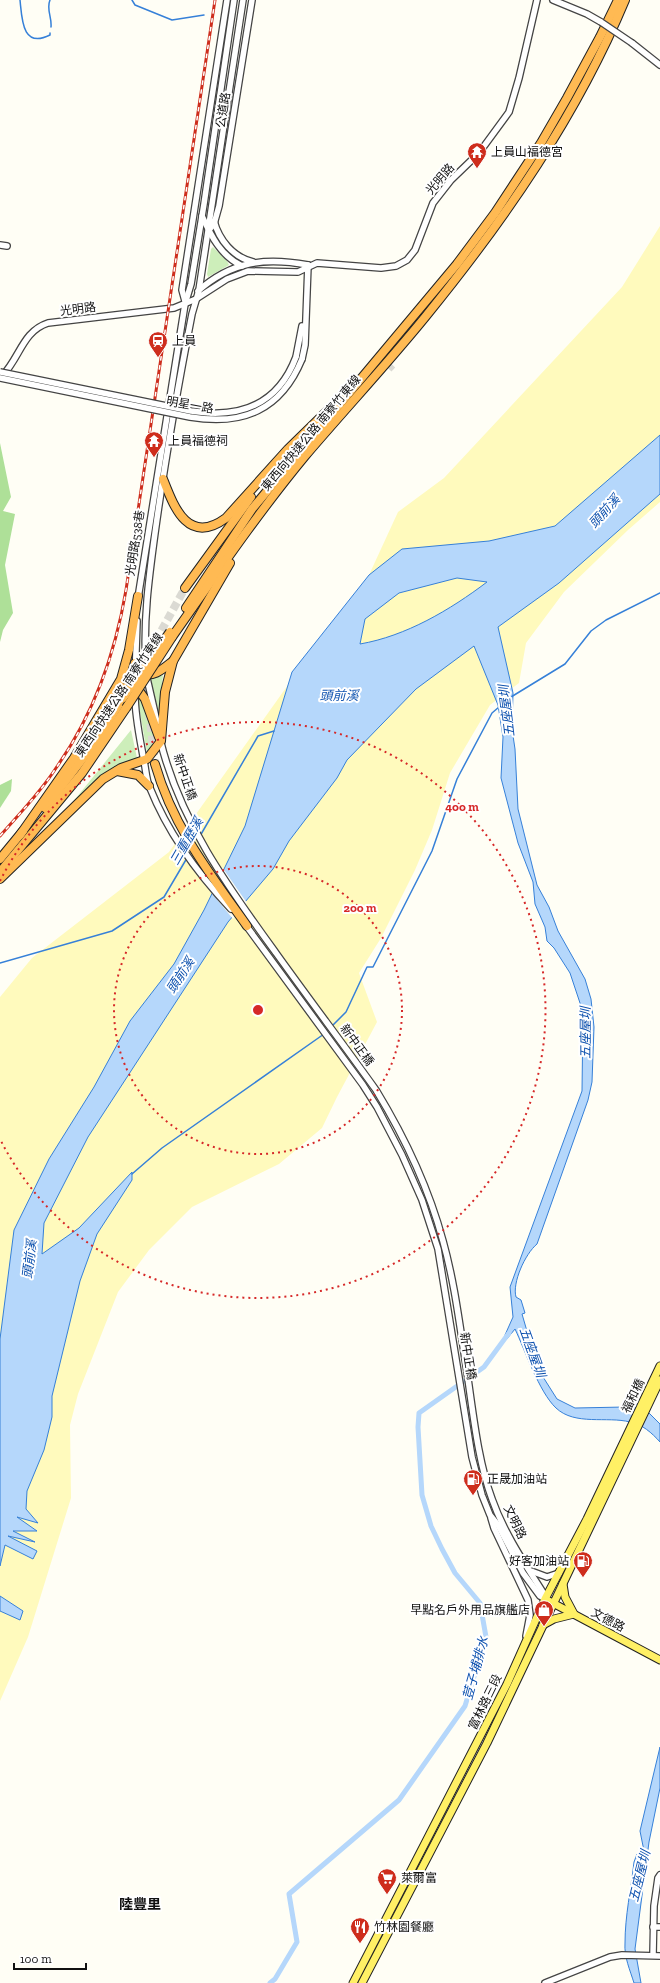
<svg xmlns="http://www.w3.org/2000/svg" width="660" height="1983" font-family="'Zilla Slab','Noto Sans TC',serif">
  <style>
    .green { fill: #cdeeba }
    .forest { fill: #aee098 }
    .sand { fill: #fffabd }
    .water { fill: #b5d7fb; stroke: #3680d8; fill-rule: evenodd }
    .pier { fill: #fffef5 }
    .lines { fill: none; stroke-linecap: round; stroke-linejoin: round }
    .stream { stroke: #3680d8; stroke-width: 1.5 }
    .canal { stroke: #b5d7fb; stroke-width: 5 }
    .minor-tunnel { stroke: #dbdad3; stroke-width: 5.5; stroke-dasharray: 5.5 3; stroke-linecap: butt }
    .highway-tunnel { stroke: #dbdad3; stroke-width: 8; stroke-dasharray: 8 4; stroke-linecap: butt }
    .minor-casing { stroke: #444; stroke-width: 8 }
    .major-casing { stroke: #222; stroke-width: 9 }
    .highway-casing { stroke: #222; stroke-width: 10 }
    .minor { stroke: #fff; stroke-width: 5.5 }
    .major { stroke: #fff065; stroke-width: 7 }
    .highway { stroke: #ffba53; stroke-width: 8 }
    .rail-casing { stroke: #ce2d1c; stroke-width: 3 }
    .rail { stroke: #fff; stroke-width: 1.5; stroke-dasharray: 4.5; stroke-linecap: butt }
    .minor-bridge-casing { stroke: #444; stroke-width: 8; stroke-linecap: butt }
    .highway-bridge-casing { stroke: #222; stroke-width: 10; stroke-linecap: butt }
    .minor-bridge { stroke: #fff; stroke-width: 5.5 }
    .highway-bridge { stroke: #ffba53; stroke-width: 8 }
    .ring { fill: none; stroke: #d62828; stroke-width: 2; stroke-dasharray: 2 4 }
    .labels { text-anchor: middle; stroke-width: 4; stroke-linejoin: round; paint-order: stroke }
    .street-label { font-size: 12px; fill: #111; stroke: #fff }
    .poi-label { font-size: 12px; fill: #111; stroke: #fff; text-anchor: start }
    .water-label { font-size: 13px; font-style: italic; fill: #0e52af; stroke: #fff }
    .quarter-label { font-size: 14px; font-weight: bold; fill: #111; stroke: #fff }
    .centre { fill: #d62828; stroke: #fff; stroke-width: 2 }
    .ring-label { font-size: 12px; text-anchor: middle; font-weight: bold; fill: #d62828; stroke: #fff; stroke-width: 4; stroke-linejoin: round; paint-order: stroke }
  </style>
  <rect width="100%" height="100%" fill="#fffef5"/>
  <g class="green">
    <path d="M213 247 227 261 229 265 208 277 207 274 211 249Z"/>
    <path d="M163 675 159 712 150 679Z"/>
    <path d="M136 689 144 702 156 741 147 753Z"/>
    <path d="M131 730 137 758 115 769 68 808Z"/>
  </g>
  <g class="forest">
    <path d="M0 443 11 497 3 511 15 514 5 565 13 613 3 630 0 642Z"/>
    <path d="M12 779 11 791 0 808V785Z"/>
  </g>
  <path class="sand" d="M660 226V502L628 530 564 592 526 643 519 683 490 705 450 773 432 830 415 870 381 938 359 973 377 1022 337 1097 322 1128 279 1164 192 1207 149 1250 118 1292 78 1394 70 1425 71 1498 28 1637 0 1701V997L32 958 169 852 305 661 369 575 398 512 444 478 622 287Z"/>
  <g class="water">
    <path d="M660 435V494L559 583 498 627 513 693 512 729 515 749 518 809 537 885 549 907 558 931 585 979 591 999 594 1027 592 1082 588 1100 537 1244C525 1254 512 1283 516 1297L521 1300 525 1313 522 1314 538 1369 557 1399 575 1408 625 1407 640 1404 660 1424V1442C652 1433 642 1424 630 1422 607 1416 575 1426 556 1408 539 1392 525 1350 515 1329L506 1340 505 1335 513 1317 510 1287 582 1091 583 1012 570 973 554 948 547 941 545 927 535 904 533 882 518 843 501 778 503 737 498 705 474 646 416 689 347 760 337 778 289 841 273 869 228 922 88 1137 44 1223 42 1254 79 1228 132 1172V1180L97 1234 80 1281 52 1396V1417L44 1450 27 1491 26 1509 38 1523 17 1517 37 1531H13L35 1542 8 1536 37 1551 33 1559 5 1545 0 1566V1339L14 1230 49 1159 94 1087 130 1021 174 964 204 910 245 826 292 672 369 575 402 549 489 541 555 526ZM457 578 487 582C450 610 406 636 360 644L365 619 399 593Z"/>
    <path d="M0 1596 23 1611 20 1620 0 1611Z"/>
    <path d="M660 1747V1788L649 1842 635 1949 641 1983H634C630 1970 624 1957 625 1943 625 1916 631 1889 634 1862L637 1854 641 1861 644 1851 640 1831Z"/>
  </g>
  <path class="pier" d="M222 867 247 903 233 919 210 891Z"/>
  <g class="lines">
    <g class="stream">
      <path d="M20 0C22 19 22 49 50 35V33"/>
      <path d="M50 0C46 9 52 17 51 27"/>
      <path d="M132 0 135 5 172 20 204 15"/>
      <path d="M511 697 565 664 591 631 606 620 660 593"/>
      <path d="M200 836 258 736 274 731"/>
      <path d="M0 963 112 931 164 897 187 858"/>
      <path d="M332 1026 346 1012 367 967H373L432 851 457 779 492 713 499 707"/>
      <path d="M132 1174 162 1148 324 1034"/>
    </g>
    <path class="canal" d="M270 1983 275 1979 297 1942 289 1894 399 1800 465 1706 486 1637 480 1603 455 1573 442 1549 431 1526 422 1495 418 1427 419 1413 484 1367 509 1333"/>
    <path class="minor-tunnel" d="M377 354 395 371"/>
    <g class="highway-tunnel">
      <path d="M144 662 185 588"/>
      <path d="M145 676 155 764"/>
    </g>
    <defs>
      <g id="minor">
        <path d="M553 0 587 14 601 22"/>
        <path d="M632 43 660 65"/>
        <path d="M202 216C211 236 221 256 242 266"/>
        <path d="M214 221C219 240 233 257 253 262"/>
        <path d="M209 230 214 224 219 206 252 0"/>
        <path d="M0 245 7 246"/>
        <path d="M198 291C232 261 265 257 308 265"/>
        <path d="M185 301 182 290 227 0"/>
        <path d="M296 357 302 326"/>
        <path d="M302 359 305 345 308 265"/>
        <path d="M3 375C20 357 23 331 48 323L174 308 196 299 227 279 248 271 298 272 317 263 381 268 396 266 407 260 415 250 433 203 451 180 479 153 509 112 519 78 537 0"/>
        <path d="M138 598 185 304 191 284 204 204 234 0"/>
        <path d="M146 666C143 621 149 577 155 533 165 460 178 386 192 314L199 290 243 0"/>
        <path d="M146 674 157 722"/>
        <path d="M135 682 137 621"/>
        <path d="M135 695C135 717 140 739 144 761 146 770 146 780 150 788 168 833 198 874 231 909"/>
        <path d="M160 739C179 820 228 887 276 953 309 999 343 1044 376 1090 404 1136 429 1189 443 1241 455 1284 460 1328 467 1372 473 1412 478 1462 492 1499 504 1533 525 1564 544 1594L545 1599"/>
        <path d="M245 924 363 1085 377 1107 402 1155 422 1200 438 1249 472 1457 482 1495 490 1515 498 1525 523 1573 540 1596 545 1599"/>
        <path d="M491 1518 494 1528 528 1600 530 1615 526 1636"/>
        <path d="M531 1571 547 1577 559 1573"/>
        <path d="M653 1927H660"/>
        <path d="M653 1955 654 1906 658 1878 660 1875"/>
        <path d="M545 1983 610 1957 622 1955 660 1956"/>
      </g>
      <g id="major">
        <path d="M549 1601 660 1660"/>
        <path d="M543 1625 554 1619 574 1614 565 1597 563 1584"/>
        <path d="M353 1983 507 1684 545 1599 587 1519 660 1366"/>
        <path d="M362 1983 487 1743 660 1380"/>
      </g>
      <g id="highway">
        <path d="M163 479C174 507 188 546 226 518L288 449 332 406"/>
        <path d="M185 588 251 497"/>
        <path d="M186 608 252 509 457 264 495 213 541 143 567 98 600 37 618 0"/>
        <path d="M172 637C215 576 257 514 305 456 345 409 387 364 426 316 505 219 577 115 625 0"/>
        <path d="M135 663 140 673C154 678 163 669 173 661"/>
        <path d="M115 693 122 688 135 685 145 699 159 737"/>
        <path d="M155 764C173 827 210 874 247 926"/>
        <path d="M117 771 138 775 149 786"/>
        <path d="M45 808 93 745 123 698"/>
        <path d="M20 835 74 758 121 679 129 650 138 596"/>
        <path d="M0 859 23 831"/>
        <path d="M0 872 82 773 126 708"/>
        <path d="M0 879 103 779 121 768 147 759 161 741 165 692 173 661 230 563"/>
      </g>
    </defs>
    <use href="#minor" class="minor-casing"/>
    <use href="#major" class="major-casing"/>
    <use href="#highway" class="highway-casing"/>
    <use href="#minor" class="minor"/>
    <use href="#major" class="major"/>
    <use href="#highway" class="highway"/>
    <defs>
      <path id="rail" d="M0 836C19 814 40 793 56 768 94 714 115 655 126 590L215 0"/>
    </defs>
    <use href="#rail" class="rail-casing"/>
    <use href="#rail" class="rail"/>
    <defs>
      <g id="minor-bridge">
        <path d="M601 22 632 43"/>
        <path d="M0 372 191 411C239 419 278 405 296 357"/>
        <path d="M0 378 190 417C243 426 281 410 302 359"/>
      </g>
      <g id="highway-bridge">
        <path d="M123 698 170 632"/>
        <path d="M126 708 172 637"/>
      </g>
    </defs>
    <use href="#minor-bridge" class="minor-bridge-casing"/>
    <use href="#highway-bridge" class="highway-bridge-casing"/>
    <use href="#minor-bridge" class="minor-bridge"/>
    <use href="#highway-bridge" class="highway-bridge"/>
  </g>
  <g class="ring">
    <circle cx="258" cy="1010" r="144"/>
    <path d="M0 881A288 288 0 1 1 0 1139"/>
  </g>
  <defs>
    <symbol id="temple-pin" viewBox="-11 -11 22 30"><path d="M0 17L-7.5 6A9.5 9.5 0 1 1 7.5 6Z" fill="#ce2d1c" stroke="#fff"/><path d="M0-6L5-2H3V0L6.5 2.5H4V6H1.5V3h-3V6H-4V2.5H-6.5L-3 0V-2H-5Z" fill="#fff"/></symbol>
    <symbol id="station-pin" viewBox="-11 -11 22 30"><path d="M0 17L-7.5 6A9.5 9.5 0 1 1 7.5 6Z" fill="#ce2d1c" stroke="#fff"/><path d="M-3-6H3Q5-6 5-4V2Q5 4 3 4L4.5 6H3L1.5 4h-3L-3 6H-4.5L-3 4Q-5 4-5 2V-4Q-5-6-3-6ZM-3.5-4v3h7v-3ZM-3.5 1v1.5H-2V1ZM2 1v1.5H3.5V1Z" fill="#fff"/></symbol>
    <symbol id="fuel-pin" viewBox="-11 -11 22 30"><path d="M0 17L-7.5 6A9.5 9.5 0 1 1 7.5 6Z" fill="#ce2d1c" stroke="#fff"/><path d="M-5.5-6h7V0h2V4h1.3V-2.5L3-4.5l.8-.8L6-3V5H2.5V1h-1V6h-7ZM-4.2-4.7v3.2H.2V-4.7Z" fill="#fff"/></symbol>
    <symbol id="shop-pin" viewBox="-11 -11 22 30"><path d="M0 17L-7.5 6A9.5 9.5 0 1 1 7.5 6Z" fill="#ce2d1c" stroke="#fff"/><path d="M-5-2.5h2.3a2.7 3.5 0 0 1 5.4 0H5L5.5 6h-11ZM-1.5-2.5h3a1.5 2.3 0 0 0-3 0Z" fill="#fff"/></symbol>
    <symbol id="supermarket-pin" viewBox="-11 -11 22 30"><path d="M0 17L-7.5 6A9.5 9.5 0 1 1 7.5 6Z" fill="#ce2d1c" stroke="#fff"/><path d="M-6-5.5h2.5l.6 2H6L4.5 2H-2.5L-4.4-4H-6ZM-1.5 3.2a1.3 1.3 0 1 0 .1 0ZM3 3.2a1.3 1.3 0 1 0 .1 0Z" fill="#fff"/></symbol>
    <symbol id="restaurant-pin" viewBox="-11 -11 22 30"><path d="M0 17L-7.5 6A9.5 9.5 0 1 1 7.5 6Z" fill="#ce2d1c" stroke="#fff"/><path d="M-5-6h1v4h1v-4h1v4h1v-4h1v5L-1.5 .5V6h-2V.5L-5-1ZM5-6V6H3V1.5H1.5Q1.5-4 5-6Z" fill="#fff"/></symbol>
  </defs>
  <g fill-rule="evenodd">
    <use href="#temple-pin" x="466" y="141" width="22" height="30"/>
    <use href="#station-pin" x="147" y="330" width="22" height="30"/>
    <use href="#temple-pin" x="143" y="430" width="22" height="30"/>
    <use href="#fuel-pin" x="462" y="1468" width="22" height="30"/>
    <use href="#fuel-pin" x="572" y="1550" width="22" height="30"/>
    <use href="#shop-pin" x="533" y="1599" width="22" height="30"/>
    <use href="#supermarket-pin" x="376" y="1867" width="22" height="30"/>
    <use href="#restaurant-pin" x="349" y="1916" width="22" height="30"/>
  </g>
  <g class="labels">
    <g class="street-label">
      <text transform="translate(223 110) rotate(-81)" y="4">公道路</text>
      <text transform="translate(440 179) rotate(-49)" y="4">光明路</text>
      <text transform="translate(78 309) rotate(-7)" y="4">光明路</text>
      <text transform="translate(190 405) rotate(10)" y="4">明星一路</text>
      <text transform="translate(311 433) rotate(-50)" y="4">東西向快速公路 南寮竹東線</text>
      <text transform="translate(135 543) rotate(-81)" y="4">光明路538巷</text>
      <text transform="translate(119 695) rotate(-56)" y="4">東西向快速公路 南寮竹東線</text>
      <text transform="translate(185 777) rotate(71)" y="4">新中正橋</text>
      <text transform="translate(357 1045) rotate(54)" y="4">新中正橋</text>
      <text transform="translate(468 1356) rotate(81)" y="4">新中正橋</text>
      <text transform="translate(633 1396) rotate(-64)" y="4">福和橋</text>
      <text transform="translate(515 1522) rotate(64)" y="4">文明路</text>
      <text transform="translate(608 1620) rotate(28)" y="4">文德路</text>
      <text transform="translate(485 1702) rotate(-64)" y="4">富林路三段</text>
    </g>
    <g class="poi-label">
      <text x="491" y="156">上員山福德宮</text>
      <text x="172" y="345">上員</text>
      <text x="168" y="445">上員福德祠</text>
      <text x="487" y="1483">正晟加油站</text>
      <text x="569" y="1565" text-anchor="end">好客加油站</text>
      <text x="530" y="1614" text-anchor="end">早點名戶外用品旗艦店</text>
      <text x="401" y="1882">萊爾富</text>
      <text x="374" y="1931">竹林園餐廳</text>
    </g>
    <g class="water-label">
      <text transform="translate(604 511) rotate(-48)" y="5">頭前溪</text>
      <text x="339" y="700">頭前溪</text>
      <text transform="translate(506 711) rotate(-97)" y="5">五座屋圳</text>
      <text transform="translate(186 841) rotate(-60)" y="5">三重歷溪</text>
      <text transform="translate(180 975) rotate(-57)" y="5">頭前溪</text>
      <text transform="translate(585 1033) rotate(-90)" y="5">五座屋圳</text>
      <text transform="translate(29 1259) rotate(-83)" y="5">頭前溪</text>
      <text transform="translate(533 1352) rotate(70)" y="5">五座屋圳</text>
      <text transform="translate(475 1668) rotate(-75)" y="5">荳子埔排水</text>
      <text transform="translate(639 1876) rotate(-76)" y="5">五座屋圳</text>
    </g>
    <g class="quarter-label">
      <text x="140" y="1909">陸豐里</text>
    </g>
  </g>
  <circle cx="258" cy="1010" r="6" class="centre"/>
  <g class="ring-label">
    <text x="462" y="811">400 m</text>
    <text x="360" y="912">200 m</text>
  </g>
  <path d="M14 1963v6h72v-6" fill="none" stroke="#111111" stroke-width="2"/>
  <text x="20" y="1963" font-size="12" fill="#111111" stroke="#ffffff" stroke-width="3" paint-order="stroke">100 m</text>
</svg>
